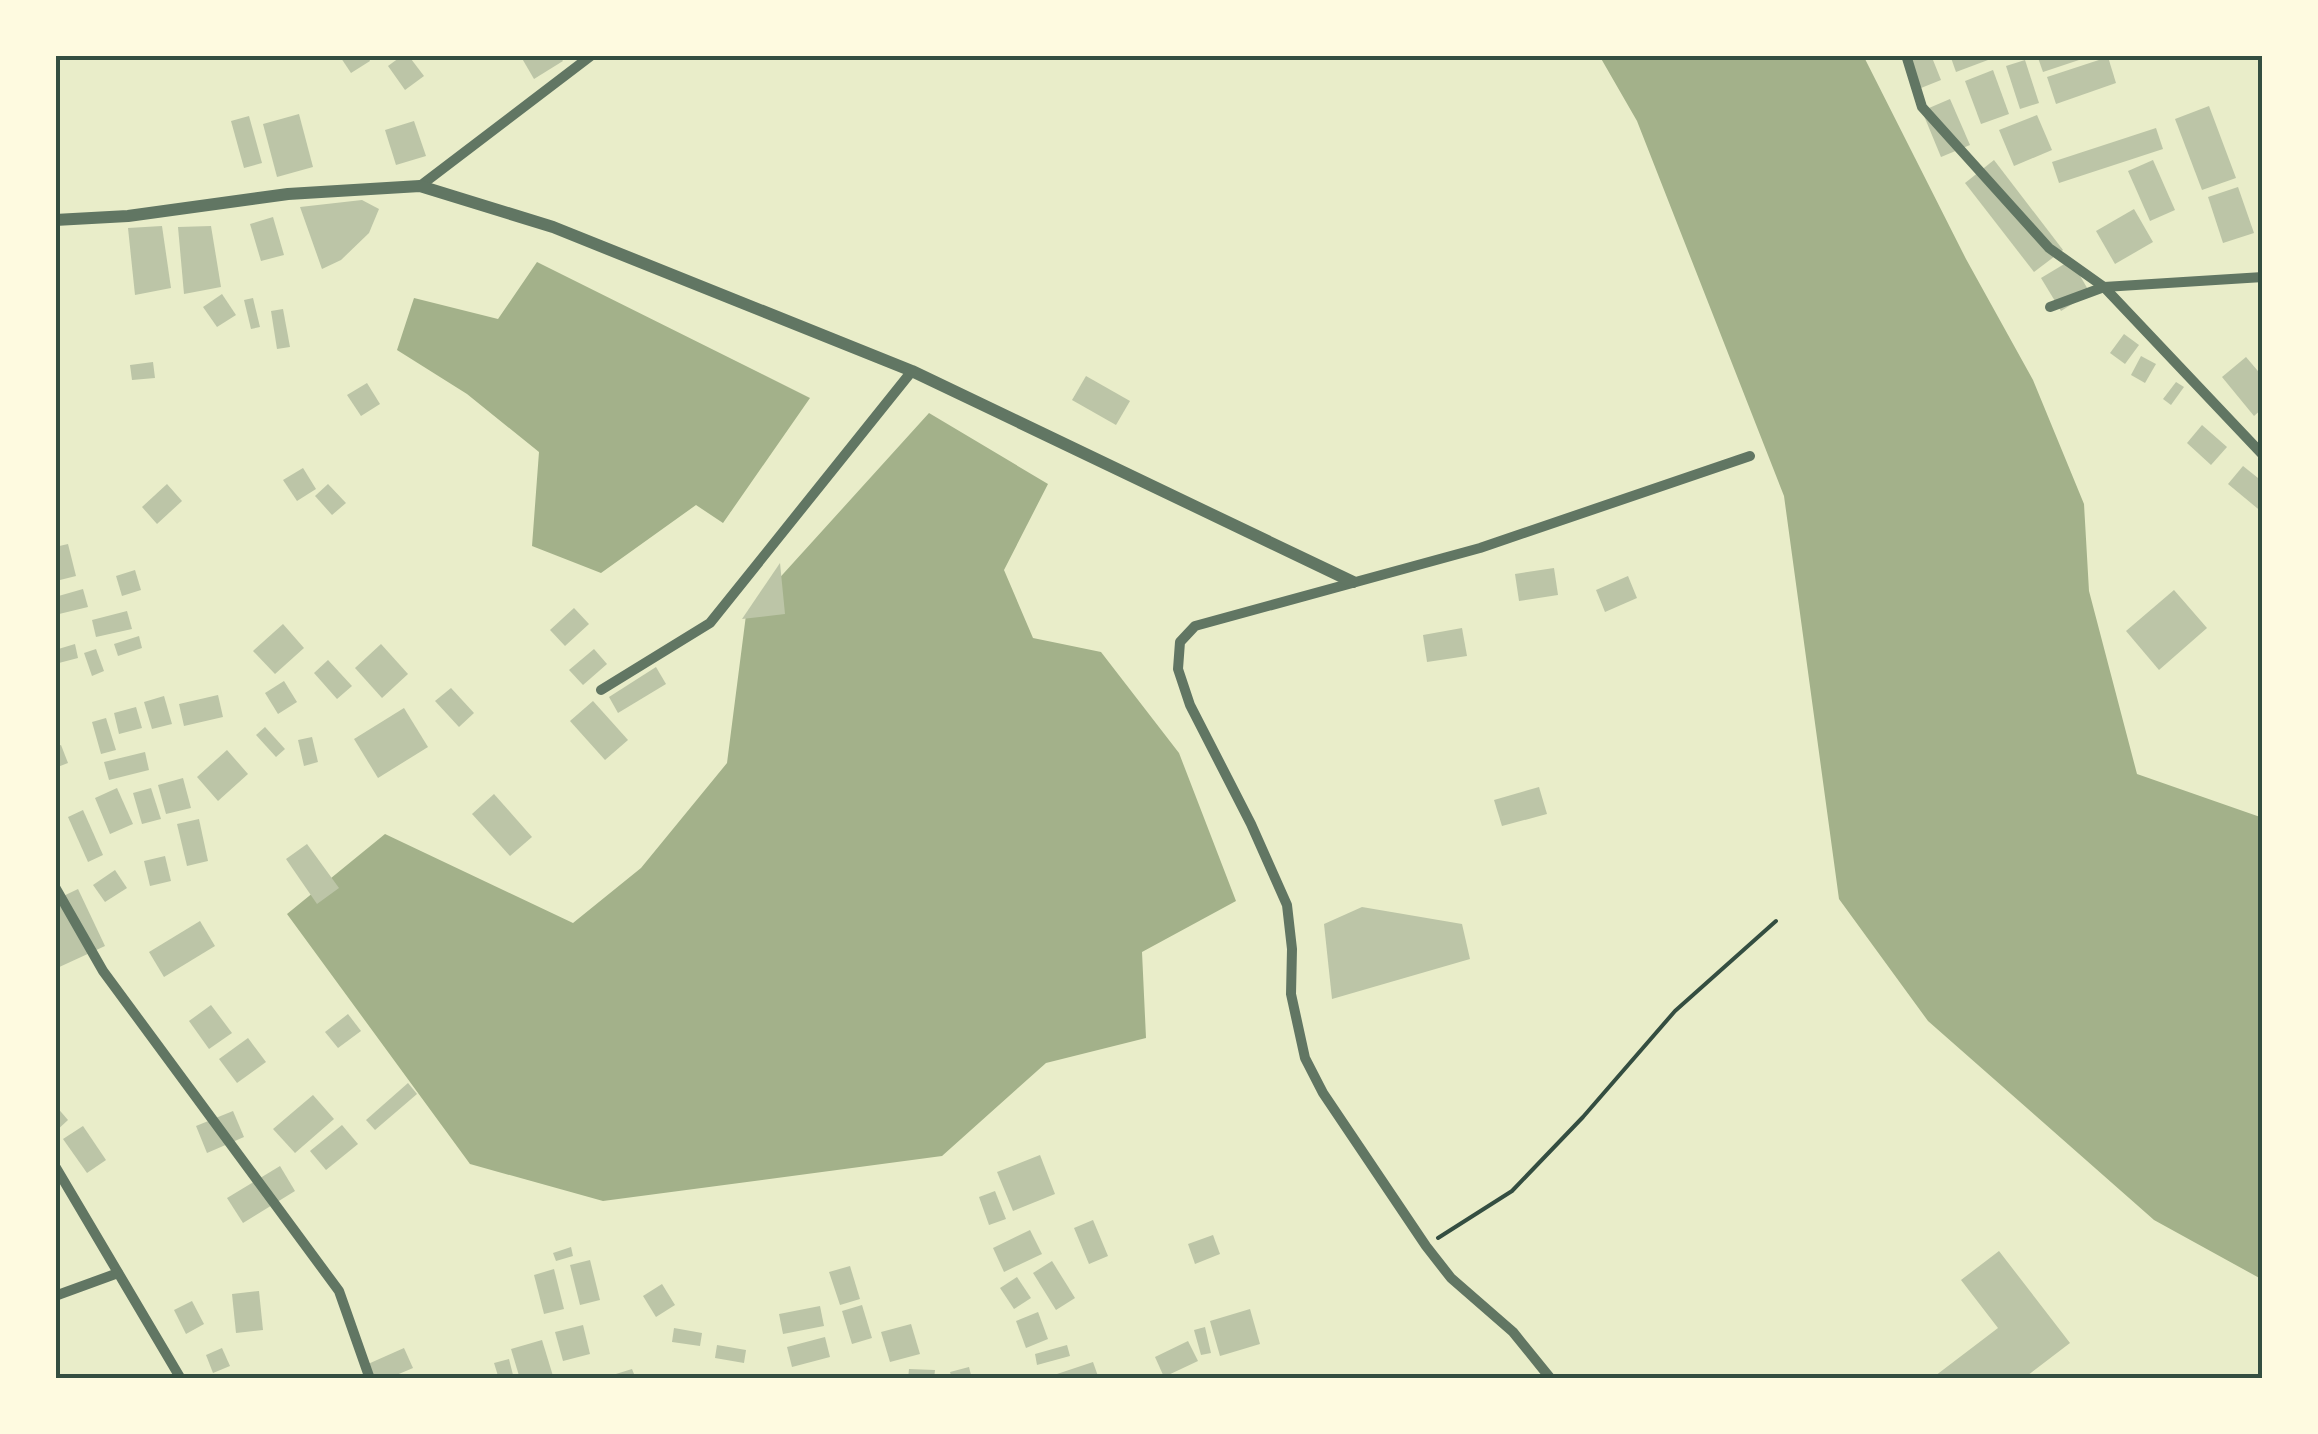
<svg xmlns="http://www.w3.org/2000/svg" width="2318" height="1434" font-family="'Playfair Display',serif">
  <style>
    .water { fill: #a3b18a }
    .building { fill: #bcc5a7 }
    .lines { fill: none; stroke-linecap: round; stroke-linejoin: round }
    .path { stroke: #344e41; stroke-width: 4 }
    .minor { stroke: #617663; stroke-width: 10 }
    .tertiary { stroke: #617663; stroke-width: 12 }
    .neatline { fill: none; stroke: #344e41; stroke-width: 4 }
  </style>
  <rect width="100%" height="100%" fill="#e9edc9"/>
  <g class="water">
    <path d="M1599 55H1863L1966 259 2033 380 2084 504 2089 591 2137 774 2263 818V1280L2154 1220 1928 1021 1839 899 1784 496 1637 121Z"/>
    <path d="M537 262 810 398 723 523 696 505 601 573 532 546 539 452 467 394 397 350 414 298 498 319Z"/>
    <path d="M929 413 1048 484 1004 570 1033 638 1101 652 1179 753 1236 901 1142 952 1146 1038 1046 1063 942 1156 603 1201 470 1164 287 914 385 834 573 923 641 868 727 763 746 615Z"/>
  </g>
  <g class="building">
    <path d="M339 55H367L370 61 351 73Z"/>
    <path d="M403 55H408L424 76 405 90 388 66Z"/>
    <path d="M520 55H559L563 61 534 79Z"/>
    <path d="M1902 55H1931L1941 80 1916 90Z"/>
    <path d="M1950 55H1986L1988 60 1956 72Z"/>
    <path d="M2037 55H2090L2091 56 2043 72Z"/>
    <path d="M2108 57 2116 83 2056 104 2047 77Z"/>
    <path d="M2025 60 2039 103 2020 109 2006 66Z"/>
    <path d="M1993 70 2009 114 1981 124 1965 81Z"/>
    <path d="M1950 99 1970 145 1941 157 1922 111Z"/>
    <path d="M2209 106 2236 178 2202 190 2175 119Z"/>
    <path d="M299 114 313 167 277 177 263 124Z"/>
    <path d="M2037 115 2052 150 2014 166 1999 130Z"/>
    <path d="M249 116 262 163 244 168 231 121Z"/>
    <path d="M414 121 426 156 396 165 385 130Z"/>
    <path d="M2156 128 2163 149 2059 183 2052 162Z"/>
    <path d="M1994 160 2063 250 2034 272 1965 183Z"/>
    <path d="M2153 160 2175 210 2150 221 2128 171Z"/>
    <path d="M2238 187 2254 233 2223 243 2208 197Z"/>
    <path d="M362 200 379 209 369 233 341 260 322 269 300 207Z"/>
    <path d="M2134 209 2153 242 2115 264 2096 231Z"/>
    <path d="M273 217 284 255 261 261 250 224Z"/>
    <path d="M162 226 171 288 135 295 128 228Z"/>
    <path d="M211 226 221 287 184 294 178 227Z"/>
    <path d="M2071 260 2090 293 2061 311 2041 278Z"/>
    <path d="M222 294 236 315 217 327 203 307Z"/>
    <path d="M253 298 260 327 251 329 244 300Z"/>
    <path d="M283 309 290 347 277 349 271 311Z"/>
    <path d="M2124 334 2139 345 2125 364 2110 353Z"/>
    <path d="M2141 356 2156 364 2145 383 2131 375Z"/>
    <path d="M2246 357 2263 377V408L2254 416 2222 377Z"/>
    <path d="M153 362 155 378 132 380 130 365Z"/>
    <path d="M1086 376 1130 401 1116 425 1072 400Z"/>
    <path d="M2176 382 2184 387 2171 405 2163 399Z"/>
    <path d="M367 383 380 404 361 416 347 395Z"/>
    <path d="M2202 425 2227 447 2211 465 2187 443Z"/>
    <path d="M2243 466 2263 482V513L2228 484Z"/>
    <path d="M303 468 316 489 297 501 283 480Z"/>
    <path d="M167 484 182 501 157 524 142 507Z"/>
    <path d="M328 484 346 503 332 515 315 496Z"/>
    <path d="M68 544 76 576 60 580 55 547Z"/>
    <path d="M780 563 785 614 742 619Z"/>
    <path d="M1554 568 1558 595 1519 601 1515 574Z"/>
    <path d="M135 570 141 590 122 596 116 576Z"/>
    <path d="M1628 576 1637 598 1605 612 1596 590Z"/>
    <path d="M83 589 88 607 55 615V597Z"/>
    <path d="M2174 590 2207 628 2159 670 2126 631Z"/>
    <path d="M574 608 589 624 565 646 550 630Z"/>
    <path d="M127 611 132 629 96 637 92 620Z"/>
    <path d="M283 624 304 648 275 674 253 651Z"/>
    <path d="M1462 628 1467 656 1427 662 1423 635Z"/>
    <path d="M139 636 142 648 118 656 114 644Z"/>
    <path d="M75 644 78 658 55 664V650Z"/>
    <path d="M381 644 408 674 382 698 355 668Z"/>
    <path d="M96 649 104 671 92 676 84 653Z"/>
    <path d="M594 649 607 664 583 685 569 670Z"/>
    <path d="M328 660 352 686 337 699 314 673Z"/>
    <path d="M656 667 666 684 618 713 609 697Z"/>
    <path d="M284 681 297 702 278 714 265 693Z"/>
    <path d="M451 688 474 713 459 727 435 701Z"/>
    <path d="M218 695 223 717 184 726 179 704Z"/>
    <path d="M164 696 172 724 152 729 144 702Z"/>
    <path d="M593 701 628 740 605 760 570 721Z"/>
    <path d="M136 707 142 728 119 734 114 713Z"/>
    <path d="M404 708 428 747 378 778 354 739Z"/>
    <path d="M106 718 116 750 101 754 92 722Z"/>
    <path d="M265 727 285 749 276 757 256 735Z"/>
    <path d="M312 737 318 762 304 766 298 740Z"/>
    <path d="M61 745 68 763 55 768V747Z"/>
    <path d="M227 750 248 774 218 801 197 777Z"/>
    <path d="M145 752 149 770 109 780 104 762Z"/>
    <path d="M183 778 191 808 166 814 158 785Z"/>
    <path d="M1539 787 1547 814 1502 826 1494 800Z"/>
    <path d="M117 788 133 824 110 834 95 798Z"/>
    <path d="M151 788 161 819 142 824 133 793Z"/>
    <path d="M494 794 532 837 510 856 472 814Z"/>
    <path d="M83 810 103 855 88 862 68 817Z"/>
    <path d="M199 819 208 861 187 866 177 824Z"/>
    <path d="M307 844 339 888 317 904 286 859Z"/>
    <path d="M165 856 171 881 150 886 144 861Z"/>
    <path d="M115 870 127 888 105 902 93 885Z"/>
    <path d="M78 889 105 946 55 969V900Z"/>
    <path d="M1362 907 1462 924 1470 959 1332 999 1324 924Z"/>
    <path d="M200 921 215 946 164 977 149 952Z"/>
    <path d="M211 1005 232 1033 209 1049 189 1021Z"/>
    <path d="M348 1014 361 1031 338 1048 325 1032Z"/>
    <path d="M248 1038 266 1062 237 1083 219 1059Z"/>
    <path d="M408 1083 417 1094 375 1130 366 1120Z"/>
    <path d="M313 1095 334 1119 295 1153 273 1129Z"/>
    <path d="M55 1105 68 1120 55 1132Z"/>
    <path d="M233 1111 244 1137 207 1153 196 1126Z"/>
    <path d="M342 1125 358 1144 326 1170 310 1151Z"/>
    <path d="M83 1126 106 1160 87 1173 63 1139Z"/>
    <path d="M1040 1155 1055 1194 1013 1211 997 1172Z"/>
    <path d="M280 1166 295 1191 243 1223 227 1198Z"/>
    <path d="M995 1191 1006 1219 989 1225 979 1197Z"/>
    <path d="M1093 1220 1108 1256 1089 1264 1074 1228Z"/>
    <path d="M1030 1230 1042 1254 1004 1272 993 1248Z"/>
    <path d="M1213 1235 1220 1254 1195 1264 1188 1244Z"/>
    <path d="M571 1247 573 1256 556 1261 553 1253Z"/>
    <path d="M1999 1251 2070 1343 2023 1379H1931L1998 1328 1961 1280Z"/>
    <path d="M590 1260 600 1300 580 1305 570 1265Z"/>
    <path d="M1052 1261 1075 1298 1056 1310 1033 1273Z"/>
    <path d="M850 1266 860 1299 840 1305 829 1272Z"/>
    <path d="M554 1269 564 1309 544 1314 534 1275Z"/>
    <path d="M1017 1277 1031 1298 1014 1309 1000 1288Z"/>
    <path d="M662 1284 675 1305 656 1317 643 1296Z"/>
    <path d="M259 1291 263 1330 236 1333 232 1294Z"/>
    <path d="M192 1301 204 1324 186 1334 174 1310Z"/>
    <path d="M862 1305 872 1338 852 1344 842 1311Z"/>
    <path d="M820 1306 824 1326 783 1334 779 1314Z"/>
    <path d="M1250 1309 1260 1344 1220 1356 1210 1321Z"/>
    <path d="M1038 1312 1048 1339 1026 1348 1016 1321Z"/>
    <path d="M911 1324 920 1354 890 1362 881 1332Z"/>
    <path d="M583 1325 590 1354 563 1361 555 1332Z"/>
    <path d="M1205 1327 1211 1353 1201 1355 1194 1330Z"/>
    <path d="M674 1328 702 1333 700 1346 672 1342Z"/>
    <path d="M825 1337 830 1357 792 1367 787 1347Z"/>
    <path d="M542 1340 553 1376 520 1379 511 1349Z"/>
    <path d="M1188 1341 1198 1361 1164 1377 1155 1357Z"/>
    <path d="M717 1345 746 1350 744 1363 715 1358Z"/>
    <path d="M1067 1345 1070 1356 1037 1365 1035 1354Z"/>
    <path d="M222 1348 230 1366 213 1373 206 1355Z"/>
    <path d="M404 1348 413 1368 387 1379H375L368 1364Z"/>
    <path d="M509 1359 514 1379H499L494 1363Z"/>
    <path d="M1093 1362 1099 1379H1046L1045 1378Z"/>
    <path d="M969 1367 972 1379H952L950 1372Z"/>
    <path d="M632 1369 636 1379H603V1378Z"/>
    <path d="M909 1369 935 1370 934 1379H908Z"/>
  </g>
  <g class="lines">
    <path class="path" d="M1438 1238 1512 1191 1583 1117 1675 1011 1776 921"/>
    <g class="minor">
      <path d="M1906 55 1922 107 2049 248 2104 287 2263 455"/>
      <path d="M420 186 592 55"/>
      <path d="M2050 307 2104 287 2263 277"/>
      <path d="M601 690 710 623 912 371"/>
      <path d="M55 887 103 971 339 1291 370 1379"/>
      <path d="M55 1166 181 1379"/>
      <path d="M55 1296 118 1273"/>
      <path d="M1551 1379 1513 1332 1451 1278 1426 1246 1323 1093 1305 1058 1291 994 1292 949 1287 905 1251 824 1190 705 1178 669 1180 642 1195 626 1480 548 1750 456"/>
    </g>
    <path class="tertiary" d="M55 220 128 216 288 194 420 186 553 227 912 371 1353 582"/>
  </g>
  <rect width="2318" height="1434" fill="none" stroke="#fefae0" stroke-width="115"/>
  <rect x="58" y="58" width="2202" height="1318" class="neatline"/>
</svg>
